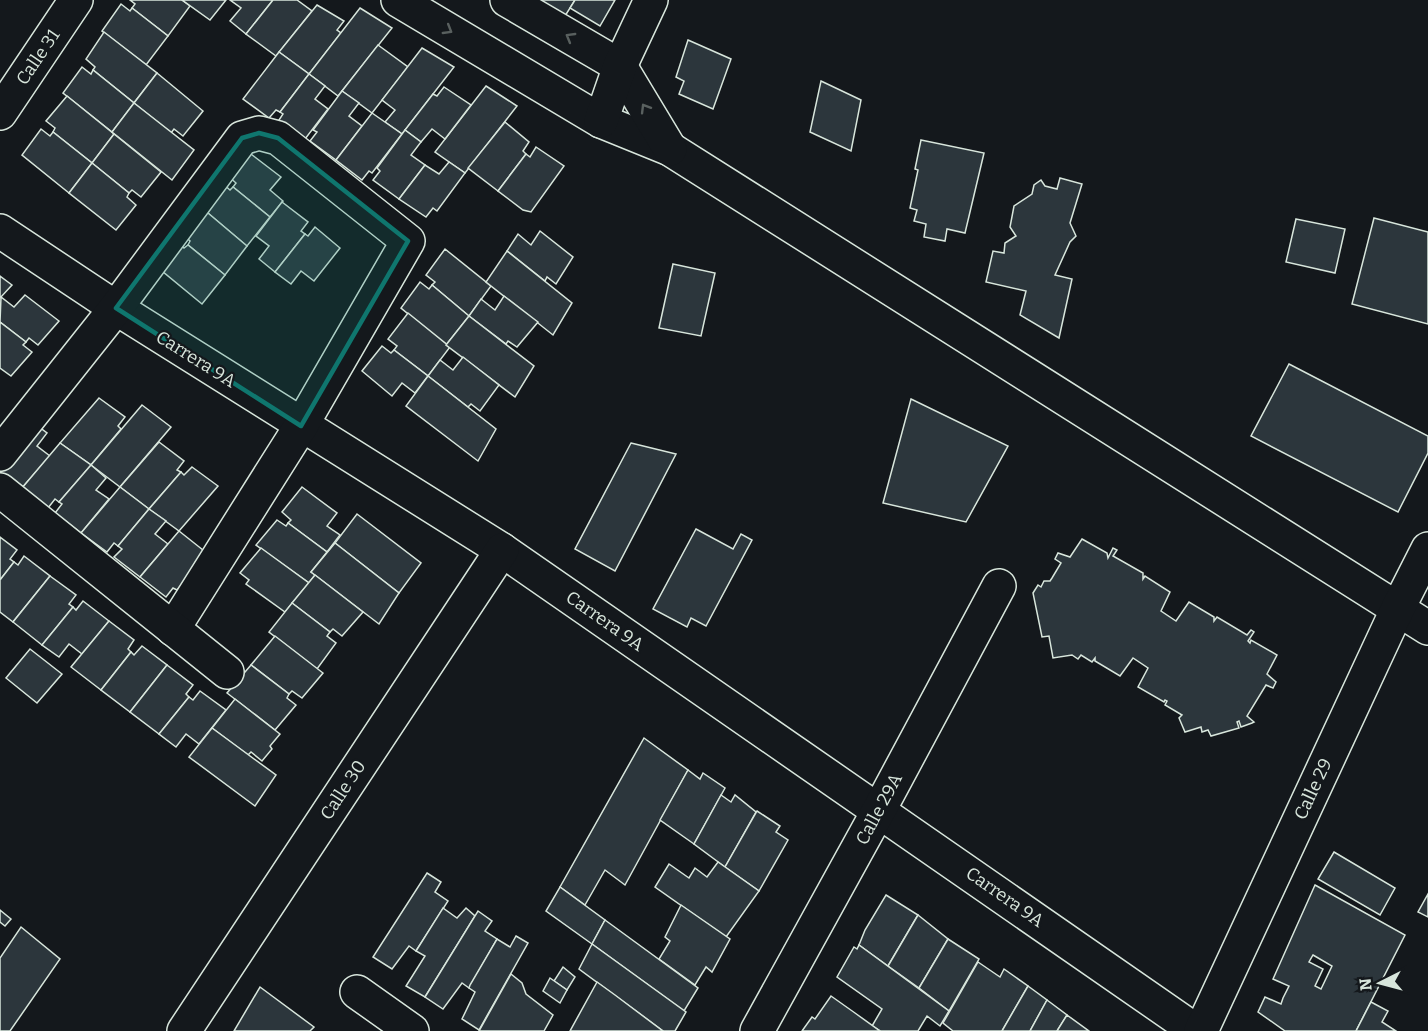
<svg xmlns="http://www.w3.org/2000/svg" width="1428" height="1031" font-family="Bitter,serif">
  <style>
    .building { fill: #2c363c; stroke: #d8e6dc; stroke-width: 1.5; fill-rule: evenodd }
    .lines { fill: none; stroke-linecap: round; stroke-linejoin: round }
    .minor-casing { stroke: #d8e6dc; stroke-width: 36 }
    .minor { stroke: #14181c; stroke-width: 33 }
    .oneway { stroke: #59605f }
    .marked { fill: #0f766e; fill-opacity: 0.2; stroke: #0f766e; stroke-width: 4.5; stroke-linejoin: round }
    .labels { text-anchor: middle; stroke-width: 4.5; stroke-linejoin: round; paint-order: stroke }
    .street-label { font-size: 18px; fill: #d8e6dc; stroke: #14181c }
  </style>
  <rect width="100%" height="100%" fill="#14181c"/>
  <g class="building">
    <path d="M130 0H182L190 6 168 36 132 8 135 4Z"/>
    <path d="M182 0H226L210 20Z"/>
    <path d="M230 0H273L246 34 230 21 241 8Z"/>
    <path d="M273 0H297L312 11 276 56 246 34Z"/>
    <path d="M534 0H575L560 24Z"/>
    <path d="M575 0H615L600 26 570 8Z"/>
    <path d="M121 4 130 11 132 8 168 36 146 65 102 31Z"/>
    <path d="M317 5 344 21 337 30 341 33 309 74 279 52Z"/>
    <path d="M360 8 392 28 338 96 309 74Z"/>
    <path d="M104 32 157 73 134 103 93 70 95 67 86 59Z"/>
    <path d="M688 40 731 59 713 109 679 94 684 81 676 77Z"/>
    <path d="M378 45 408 67 372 113 342 91Z"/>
    <path d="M422 48 454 67 402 134 385 122 395 110 382 100Z"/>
    <path d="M279 52 309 74 280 112 276 110 269 118 243 99Z"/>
    <path d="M82 67 91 74 93 70 134 103 112 132 63 93Z"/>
    <path d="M157 73 203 111 183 136 174 129 171 133 134 103Z"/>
    <path d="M309 74 325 86 315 99 328 109 302 143 277 123 283 114 280 112Z"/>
    <path d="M821 81 861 100 851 151 810 132Z"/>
    <path d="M486 86 517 106 465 173 435 152Z"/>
    <path d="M444 87 471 105 445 139 432 129 421 142 405 130 433 94 437 96Z"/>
    <path d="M342 91 359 103 349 116 362 126 336 160 310 141 317 132 313 130Z"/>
    <path d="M67 96 114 134 92 163 53 132 55 128 46 121Z"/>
    <path d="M134 103 194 150 172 180 112 132Z"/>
    <path d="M372 113 402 134 372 173 369 171 362 180 336 160Z"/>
    <path d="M505 122 529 142 523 151 526 154 498 191 468 168Z"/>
    <path d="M41 129 50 136 53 132 92 163 69 193 22 155Z"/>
    <path d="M405 130 421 142 411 155 425 165 399 199 373 180 380 171 377 168Z"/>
    <path d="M114 134 161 172 141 197 132 190 129 193 92 163Z"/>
    <path d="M921 140 984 153 965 233 947 229 945 241 924 237 926 224 914 221 917 210 910 208 918 170 915 169Z"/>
    <path d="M536 147 564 166 531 212 523 210 498 191 526 154 530 157Z"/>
    <path d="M247 151 281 177 270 190 283 201 270 217 233 187 236 183 227 175Z"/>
    <path d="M449 162 465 173 437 211 433 208 426 217 399 199 425 165 439 174Z"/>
    <path d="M92 163 129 193 127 197 136 205 116 230 69 193Z"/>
    <path d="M1060 178 1082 184 1070 223 1076 236 1070 242 1055 275 1072 279 1059 338 1020 315 1026 291 986 282 993 251 1004 253 1005 243 1016 236 1010 227 1014 206 1032 194 1034 185 1041 180 1045 186 1057 189Z"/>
    <path d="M221 182 230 190 233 187 270 217 247 246 202 208Z"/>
    <path d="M282 202 308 222 301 231 305 234 275 272 259 259 269 246 256 236Z"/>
    <path d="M202 208 247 246 225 275 188 245 190 241 181 233Z"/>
    <path d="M1374 218 1428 232V324L1352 304Z"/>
    <path d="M1296 219 1345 229 1335 273 1286 262Z"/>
    <path d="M315 227 340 248 314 281 301 271 291 284 275 272 305 234 308 236Z"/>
    <path d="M540 231 573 257 556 284 547 277 545 281 507 251 518 234 531 245Z"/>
    <path d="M175 240 184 248 188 245 225 275 202 304 156 266Z"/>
    <path d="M445 249 491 286 469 316 432 285 435 282 426 275Z"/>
    <path d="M507 251 572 303 553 335 486 282Z"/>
    <path d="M673 264 715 273 701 336 659 328Z"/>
    <path d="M0 276 12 285 0 298Z"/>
    <path d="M420 282 429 289 432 285 469 316 446 345 401 308Z"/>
    <path d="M25 295 59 321 38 345 29 338 26 342 0 322 1 297 14 307Z"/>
    <path d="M504 296 538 322 517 347 508 341 506 344 469 316 481 299 495 310Z"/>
    <path d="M408 313 450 347 428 376 394 350 397 346 388 339Z"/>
    <path d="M469 316 534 366 515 397 446 345Z"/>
    <path d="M0 322 26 342 23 345 32 352 11 376 0 368Z"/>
    <path d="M382 346 391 353 394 350 428 376 415 393 402 383 392 396 362 371Z"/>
    <path d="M463 357 499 385 480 411 471 404 468 407 428 376 440 360 453 370Z"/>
    <path d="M1289 364 1428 436V453L1398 512 1251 436Z"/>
    <path d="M428 376 496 429 478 461 406 406Z"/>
    <path d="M99 398 125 417 118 426 121 429 91 465 60 443Z"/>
    <path d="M911 399 1008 446 966 522 883 503Z"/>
    <path d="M142 405 171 427 120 487 91 465Z"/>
    <path d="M31 421 47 433 37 446 50 456 22 488 0 472V465Z"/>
    <path d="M159 442 184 461 177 470 181 472 149 509 120 487Z"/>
    <path d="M60 443 91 465 59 502 55 499 48 508 22 488Z"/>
    <path d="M631 443 676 454 615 571 575 549Z"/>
    <path d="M91 465 106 478 96 490 109 499 81 533 55 513 62 504 59 502Z"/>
    <path d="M192 467 218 486 179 531 149 509 181 472 184 475Z"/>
    <path d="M120 487 149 509 118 546 114 543 107 552 81 533Z"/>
    <path d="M302 487 337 513 327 526 340 535 327 552 288 523 291 520 282 512Z"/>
    <path d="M149 509 166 521 155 534 168 544 140 577 114 557 122 549 118 546Z"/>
    <path d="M357 514 421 563 399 593 335 543Z"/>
    <path d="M277 520 286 526 288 523 327 552 311 572 315 575 309 583 256 545Z"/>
    <path d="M696 529 733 549 741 534 752 540 706 626 691 618 687 627 653 609Z"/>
    <path d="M179 531 208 554 177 590 173 588 166 597 140 577Z"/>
    <path d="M0 537 17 550 10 559 14 562 0 580Z"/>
    <path d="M1082 539 1107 553 1108 558 1113 548 1117 550 1113 556 1143 573V579L1145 576 1170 592 1161 611 1176 621 1189 602 1214 617V621L1217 617 1247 635 1251 630 1254 632 1248 641 1250 643 1251 640 1277 655 1267 674 1276 682 1273 688 1266 685 1247 716 1254 722 1252 723 1241 727 1239 721 1237 722 1239 728 1211 736 1208 730 1202 732 1201 727 1185 732 1179 718 1182 715 1165 705 1167 701 1165 700 1164 702 1138 687 1148 668 1133 658 1120 676 1095 661V658L1092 662 1081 655 1078 659 1072 655 1053 658 1049 636 1042 637 1033 593 1038 585 1041 587 1044 581H1050L1052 578 1061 563 1055 559 1058 553 1070 557Z"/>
    <path d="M335 543 399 593 379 624 311 572Z"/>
    <path d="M261 548 309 583 285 612 246 584 249 580 240 573Z"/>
    <path d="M24 556 50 576 13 622 0 612V580L14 562 18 565Z"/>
    <path d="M315 575 363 612 342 636 333 629 330 632 292 603Z"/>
    <path d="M50 576 76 595 69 604 73 607 42 645 13 622Z"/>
    <path d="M83 601 109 621 82 654 69 644 59 657 42 645 73 607 76 610Z"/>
    <path d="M292 603 330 632 327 636 336 643 317 669 269 632Z"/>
    <path d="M109 621 134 640 128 649 131 652 101 690 71 667Z"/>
    <path d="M275 636 323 673 302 698 292 691 289 694 251 665Z"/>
    <path d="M142 646 167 665 130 712 101 690 131 652 134 655Z"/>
    <path d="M30 649 62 674 37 703 6 678Z"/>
    <path d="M167 665 193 685 186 694 189 697 159 734 130 712Z"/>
    <path d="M251 665 289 694 287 698 296 705 275 730 227 693Z"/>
    <path d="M200 691 226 710 199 744 186 734 176 747 159 734 189 697 193 700Z"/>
    <path d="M235 699 280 734 270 746 272 749 262 761 251 752 248 755 212 728Z"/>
    <path d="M212 728 276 775 255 806 189 757Z"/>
    <path d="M644 738 688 770 625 885 605 870 585 905 560 887Z"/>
    <path d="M688 770 700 779 703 773 725 788 694 844 660 820Z"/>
    <path d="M721 795 731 802 735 795 756 812 725 867 694 844Z"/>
    <path d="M757 811 780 826 776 832 788 840 759 891 725 867Z"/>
    <path d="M1334 852 1395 888 1380 915 1318 879Z"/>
    <path d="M718 862 759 891 726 937 655 887 669 864 689 878 695 868 707 877Z"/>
    <path d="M427 873 441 882 435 892 448 901 416 951 409 946 392 969 373 957Z"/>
    <path d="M1315 885 1405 935 1356 1031H1285L1258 1012 1265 997 1281 1004 1283 998 1289 986 1273 979ZM1313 955 1332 966 1321 989 1315 986 1323 969 1309 962Z"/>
    <path d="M560 887 605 920 592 944 546 911Z"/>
    <path d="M1428 894V917L1418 912Z"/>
    <path d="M886 895 918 915 888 966 859 945 865 930Z"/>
    <path d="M681 905 730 939 712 972 706 967 695 985 659 959 670 941 665 937Z"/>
    <path d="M443 908 457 918 466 908 475 916 425 997 406 986 425 956 416 951Z"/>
    <path d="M0 910 11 919 5 926 0 922Z"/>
    <path d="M478 911 492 921 485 931 497 939 469 988 462 983 443 1009 425 997Z"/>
    <path d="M918 915 948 939 919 988 888 966Z"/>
    <path d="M605 920 698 988 684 1011 592 944Z"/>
    <path d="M21 927 60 959 10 1031H0V958Z"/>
    <path d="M516 936 528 943 479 1030 462 1019 475 992 469 988 470 985 497 939 510 947Z"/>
    <path d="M948 939 979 959 949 1011 919 988Z"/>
    <path d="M592 944 686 1012 675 1031H663L579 969Z"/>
    <path d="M859 945 949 1011 940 1026 927 1016 918 1031H880L872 1026 882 1009 837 977 854 947 857 949Z"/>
    <path d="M978 962 1000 977 1004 969 1028 986 1002 1031H953L943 1023Z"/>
    <path d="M563 967 575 977 567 990 554 981Z"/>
    <path d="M511 974 522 983 526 994 553 1015 544 1031H479Z"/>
    <path d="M550 978 567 990 560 1003 543 991Z"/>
    <path d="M597 982 615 995 663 1031H570Z"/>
    <path d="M1028 986 1047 1000 1030 1031H1002Z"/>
    <path d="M260 987 314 1027 310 1031H234Z"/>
    <path d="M831 996 855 1013 880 1031H802L812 1017 815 1019Z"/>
    <path d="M1047 1000 1067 1015 1057 1031H1030Z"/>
    <path d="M1371 1002 1388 1011 1382 1022 1396 1031H1356Z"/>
    <path d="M1067 1015 1089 1031H1057Z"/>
  </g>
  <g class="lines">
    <defs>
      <g id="minor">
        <path d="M398 0 601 121 670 149 1428 628"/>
        <path d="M507 0 620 66 670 149"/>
        <path d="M0 113 76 0"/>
        <path d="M601 121 620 66 651 0"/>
        <path d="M0 231 116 308 502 550 1196 1031"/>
        <path d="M0 454 116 308 242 138 259 133 278 138 408 241 301 426 173 629"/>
        <path d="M0 490 227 672"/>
        <path d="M357 992 412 1031"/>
        <path d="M184 1031 502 550"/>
        <path d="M757 1031 879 810 999 586"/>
        <path d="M1201 1031 1398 608 1428 549"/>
      </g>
    </defs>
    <use href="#minor" class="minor-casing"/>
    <use href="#minor" class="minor"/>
  </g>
  <defs><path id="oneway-chevron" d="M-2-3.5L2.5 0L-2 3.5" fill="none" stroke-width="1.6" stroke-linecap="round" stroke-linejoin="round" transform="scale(1.5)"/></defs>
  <g class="oneway">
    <use href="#oneway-chevron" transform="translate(448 30) rotate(31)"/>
    <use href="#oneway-chevron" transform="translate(570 37) rotate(-150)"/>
    <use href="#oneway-chevron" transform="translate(645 108) rotate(-121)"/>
  </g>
  <path class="marked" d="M259 133 278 138 408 241 301 426 116 308 242 138Z"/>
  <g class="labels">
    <g class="street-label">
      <text transform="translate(38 57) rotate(-56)" y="6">Calle 31</text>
      <text transform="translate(196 359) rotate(32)" y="6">Carrera 9A</text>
      <text transform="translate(605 621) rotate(35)" y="6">Carrera 9A</text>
      <text transform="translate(1313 789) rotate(-65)" y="6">Calle 29</text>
      <text transform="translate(343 790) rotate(-57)" y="6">Calle 30</text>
      <text transform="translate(879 809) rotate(-62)" y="6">Calle 29A</text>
      <text transform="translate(1005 897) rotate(35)" y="6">Carrera 9A</text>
    </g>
  </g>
  <g transform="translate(1380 983) rotate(264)" stroke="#14181c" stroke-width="4.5" paint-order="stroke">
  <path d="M0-4.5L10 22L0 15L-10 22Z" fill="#d8e6dc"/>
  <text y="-9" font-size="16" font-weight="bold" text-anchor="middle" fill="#d8e6dc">N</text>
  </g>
</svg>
